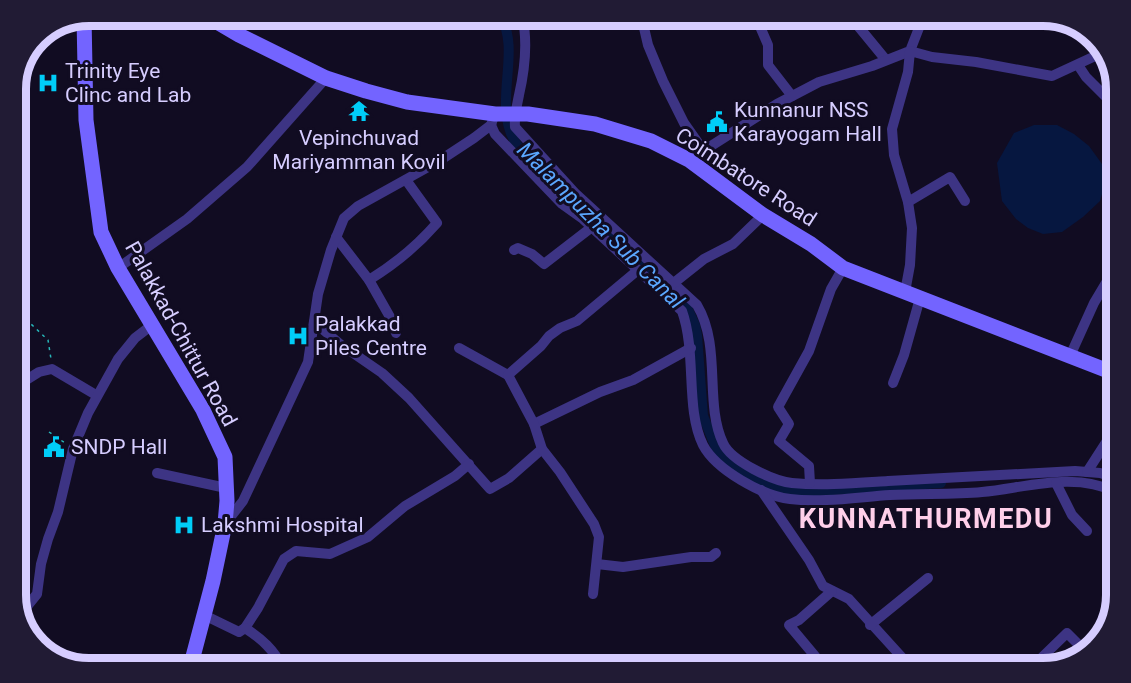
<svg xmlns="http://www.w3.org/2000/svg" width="1131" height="683" font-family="Roboto,sans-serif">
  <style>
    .water { fill: #061740 }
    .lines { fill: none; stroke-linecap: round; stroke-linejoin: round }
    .canal { stroke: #061740; stroke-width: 10 }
    .path { stroke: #27b7b9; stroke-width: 1.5; stroke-dasharray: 3 4.5; stroke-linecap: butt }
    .minor { stroke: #3d3484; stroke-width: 10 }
    .secondary { stroke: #7364ff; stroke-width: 15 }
    .labels { text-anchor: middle; stroke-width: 6; stroke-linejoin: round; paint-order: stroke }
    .poi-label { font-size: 21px; fill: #d6cdff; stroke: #110c22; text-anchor: start }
    .street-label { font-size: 21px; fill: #d6cdff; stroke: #110c22 }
    .water-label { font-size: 22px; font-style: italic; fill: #5ba7ff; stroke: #110c22 }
    .district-label { font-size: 27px; font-weight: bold; letter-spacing: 1.5px; fill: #ffcfea; stroke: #110c22 }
    .rim { fill: none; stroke: #d6cdff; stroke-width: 8 }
  </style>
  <rect width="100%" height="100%" fill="#110c22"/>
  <path class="water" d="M1034 125H1057L1074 134 1089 146 1102 164 1105 184 1100 201 1083 217 1062 232 1043 234 1028 228 1016 219 1002 201 997 163 1014 133Z"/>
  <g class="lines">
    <path class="canal" d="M500 15C522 51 493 101 514 140 523 156 541 170 554 183 597 224 643 262 685 303L695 325 697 335 703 416 719 455 740 471 778 490 802 492 941 483"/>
    <g class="path">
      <path d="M15 309 48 340 51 359"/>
      <path d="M49 432 65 443"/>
    </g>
    <g class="minor">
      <path d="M522 15C528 41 525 69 519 95 517 106 514 115 515 127L576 194 697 305C722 347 704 403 723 443 731 461 773 481 792 483 823 486 857 483 888 481 950 478 1012 474 1075 471L1100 473 1116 478"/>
      <path d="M641 15 648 45 663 81 684 123 703 150"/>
      <path d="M755 15 768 45V65L792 96"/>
      <path d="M849 15 886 60"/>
      <path d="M1019 15 1025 20 1032 15"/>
      <path d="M1078 65 1086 77 1116 107"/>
      <path d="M491 125 495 134 562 204 583 219 682 311C697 353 685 409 703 445 716 470 763 496 790 499 821 503 859 497 890 495 921 493 951 495 982 492 1025 488 1074 471 1116 492"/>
      <path d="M689 160 777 104 819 82 872 66 910 51 924 15"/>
      <path d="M908 202 950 177 965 201"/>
      <path d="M336 237 369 280C395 264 417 246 437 223L406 180"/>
      <path d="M514 250 518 248 532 254 544 264 592 227"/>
      <path d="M118 268 187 219 247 167 326 78"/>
      <path d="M369 280 390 317 396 333"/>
      <path d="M670 286 704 259 733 244 763 215"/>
      <path d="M905 292 910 265 912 228 908 202 894 155 892 129 908 72 910 51 932 57 976 62 1052 76 1106 51"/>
      <path d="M314 322 340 344 382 373 409 398 490 489 509 478 542 449"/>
      <path d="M459 348 508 375"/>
      <path d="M1070 356 1094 303 1116 266"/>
      <path d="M893 383 904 355 920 298"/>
      <path d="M15 387 39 372 52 369 96 395"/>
      <path d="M534 424 600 392 633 380 691 348"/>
      <path d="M1087 472 1116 427"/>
      <path d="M157 473 226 488"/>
      <path d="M810 483 809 466 779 441 789 424 778 407 809 351 831 289 843 268"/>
      <path d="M1056 483 1072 515 1087 531"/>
      <path d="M761 490 809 560 823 586 849 599 908 664 903 668"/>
      <path d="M225 524 243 501 308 362 318 294 331 250 344 218 358 206 439 161 474 138 491 125 493 119"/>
      <path d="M597 564 623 567 691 557H711L716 553"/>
      <path d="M593 594 599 537 594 524 560 472 542 449 534 424 508 375 541 346 549 336 560 328 577 321 638 270"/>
      <path d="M20 615 37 594 41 564 48 539 58 512 73 449 88 413 118 359 135 338 152 325"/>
      <path d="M204 615 239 632 245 628 258 608 284 559 296 551 330 554 368 537 405 506 455 476 469 464"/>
      <path d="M870 625 928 578"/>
      <path d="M245 628C262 639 274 650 283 668"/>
      <path d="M825 668 789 625 799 620 832 591"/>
      <path d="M1031 668 1067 633 1086 652"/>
    </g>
    <g class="secondary">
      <path d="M205 15 239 35 326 78 366 91 407 102 495 114H528L595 124 651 141 689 160 763 215 811 244 843 268 1116 374"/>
      <path d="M84 17 86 120 101 232 118 268 203 410 225 457 227 501 225 524 213 581 190 668"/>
    </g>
  </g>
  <defs>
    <symbol id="hospital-bare" viewBox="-9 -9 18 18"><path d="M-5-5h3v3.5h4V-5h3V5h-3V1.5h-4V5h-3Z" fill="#00cdf8" stroke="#110c22" stroke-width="2.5" paint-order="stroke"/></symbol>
    <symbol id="temple-bare" viewBox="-9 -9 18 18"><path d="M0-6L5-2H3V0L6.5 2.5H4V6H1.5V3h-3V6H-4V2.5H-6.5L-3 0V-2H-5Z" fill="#00cdf8" stroke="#110c22" stroke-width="2.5" paint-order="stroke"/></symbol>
    <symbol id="civic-bare" viewBox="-9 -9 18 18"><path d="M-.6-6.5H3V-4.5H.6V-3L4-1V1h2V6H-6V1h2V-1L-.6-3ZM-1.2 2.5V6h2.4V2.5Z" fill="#00cdf8" stroke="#110c22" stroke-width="2.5" paint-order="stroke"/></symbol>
  </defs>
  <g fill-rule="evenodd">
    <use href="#hospital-bare" x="33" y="68" width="30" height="30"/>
    <use href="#temple-bare" x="344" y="96" width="30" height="30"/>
    <use href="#civic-bare" x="702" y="107" width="30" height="30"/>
    <use href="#hospital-bare" x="283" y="321" width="30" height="30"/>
    <use href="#civic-bare" x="39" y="432" width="30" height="30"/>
    <use href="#hospital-bare" x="169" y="510" width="30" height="30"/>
  </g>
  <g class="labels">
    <g class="poi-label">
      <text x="65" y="78">Trinity Eye<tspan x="65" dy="24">Clinc and Lab</tspan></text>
      <text x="734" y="117">Kunnanur NSS<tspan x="734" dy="24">Karayogam Hall</tspan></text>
      <text x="359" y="145" text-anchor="middle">Vepinchuvad<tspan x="359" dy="24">Mariyamman Kovil</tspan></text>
      <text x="315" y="331">Palakkad<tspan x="315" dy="24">Piles Centre</tspan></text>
      <text x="71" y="454">SNDP Hall</text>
      <text x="201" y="532">Lakshmi Hospital</text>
    </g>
    <g class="street-label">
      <text transform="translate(746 177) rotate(33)" y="7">Coimbatore Road</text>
      <text transform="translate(181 334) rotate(61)" y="7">Palakkad-Chittur Road</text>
    </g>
    <g class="water-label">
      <text transform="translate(601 225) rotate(45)" y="8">Malampuzha Sub Canal</text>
    </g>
    <g class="district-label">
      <text x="926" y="528">KUNNATHURMEDU</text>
    </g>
  </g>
  <path d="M0 0H1131V683H0ZM89 26H1043A63 63 0 0 1 1106 89V595A63 63 0 0 1 1043 658H89A63 63 0 0 1 26 595V89A63 63 0 0 1 89 26Z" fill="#211b34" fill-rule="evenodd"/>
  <path class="rim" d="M89 26H1043A63 63 0 0 1 1106 89V595A63 63 0 0 1 1043 658H89A63 63 0 0 1 26 595V89A63 63 0 0 1 89 26Z"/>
</svg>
